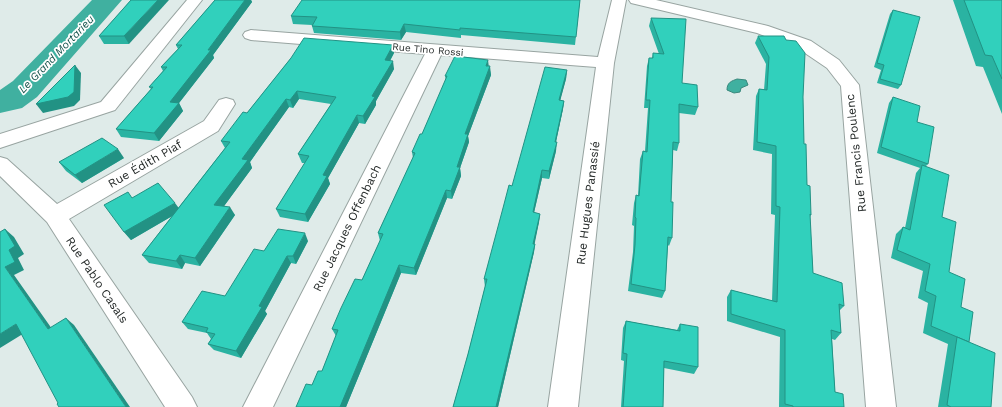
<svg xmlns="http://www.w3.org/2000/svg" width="1002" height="407" font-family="'Work Sans',sans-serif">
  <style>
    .water { fill: #40b0a0; stroke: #38887c }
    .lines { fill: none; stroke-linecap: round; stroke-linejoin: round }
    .river { fill: #40b0a0; fill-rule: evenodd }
    .street-casing { stroke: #98a4a1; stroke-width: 2 }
    .street { fill: #fff; fill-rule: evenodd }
    .wall { fill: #2ab3a2 }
    .shaded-wall { fill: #229284 }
    .building { fill: #31d0bc; stroke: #229284 }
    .labels { text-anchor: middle; stroke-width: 3.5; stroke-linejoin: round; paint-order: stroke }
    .far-street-label { font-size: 10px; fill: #252a29; stroke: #fff }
    .far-water-label { font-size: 11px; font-style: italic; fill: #15534b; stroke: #fff }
    .street-label { font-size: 12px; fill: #252a29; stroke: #fff }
  </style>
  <rect width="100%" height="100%" fill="#dfebe9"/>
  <path class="water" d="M737 79 746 80 748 85 741 88 740 92 734 93 727 90C727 82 732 81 737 79Z"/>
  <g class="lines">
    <path class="river" d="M92 0H122L37 97 22 108 0 113V90L13 81Z"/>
    <defs>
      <g id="street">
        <path d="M187 0H202L115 110 0 148V134L101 102Z"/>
        <path d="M612 0H626L614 63 578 407H548L596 67 441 55 273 407H243L425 54 251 40 245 38 243 35 245 32 251 30 598 57Z"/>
        <path d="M629 0H656L768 26 811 41 839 60 859 85 896 407H866L841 86 827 68 799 49 757 33 631 3Z"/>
        <path d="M226 98 233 100 235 104 218 131 69 219 192 397 197 407H165L47 222 0 176V157L7 159 57 204 204 121 219 100Z"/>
      </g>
    </defs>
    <use href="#street" class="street-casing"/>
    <use href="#street" class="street"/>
  </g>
  <g class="wall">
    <path d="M131 0 129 44H104L99 36Z"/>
    <path d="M215 0H251L252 2 213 55 214 58 179 103 183 111 159 141 121 137 116 129 151 89 149 87 163 71 161 67 178 49 176 45Z"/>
    <path d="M580 0 575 45 461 35V38L406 32 401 40 314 33 312 26V25L293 24 291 16Z"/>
    <path d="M953 0H1002V114L983 67 976 66Z"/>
    <path d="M893 10 901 85 898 89 877 83 881 70 874 67 890 14Z"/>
    <path d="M651 18 682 83 698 107 695 115 679 113V143L677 151 673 150 671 202 672 238 669 246 668 245 665 291 662 298 628 291 633 252 634 226 632 225 634 203 636 195 638 196 640 159 643 151H645L648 108H644L647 66 649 58H652L653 53 659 54 649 26Z"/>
    <path d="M758 36 803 97 804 144 807 185 811 215 810 217 813 273 844 306 839 311 841 333 835 340 832 339 835 392 844 407H779L780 337 727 321V297L731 290 772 301 775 215 771 214 772 154 753 150 756 96 759 89 764 90 766 64 755 43Z"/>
    <path d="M394 53 390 61 394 69 376 101V105L365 124 359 123 328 178 330 184 308 222 280 217 276 209 305 163H302L298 154 331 104 299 99 293 108 289 107 250 162 252 168 224 206 235 215 200 266 185 263 182 269 149 263 142 255 172 216 131 240 124 232 132 198 178 208 225 148 221 141 247 113 291 58Z"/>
    <path d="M489 66 491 75 468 136 469 142 460 168 461 176 452 199 447 198 416 275 401 273 346 407H296L322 371 336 336 332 329 362 280 380 241 378 233 413 158 412 152 422 134 446 80 445 76Z"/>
    <path d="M567 70 566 79 560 100 564 101 563 109 556 142V151L549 179 542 178 534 213 540 214 539 222 534 244H535L534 252 498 407H453L468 354 485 287 484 279 512 186Z"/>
    <path d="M893 97 917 122 928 164 926 166 942 217 949 272 961 307 969 342 991 407H938L948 344 923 333 928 303 918 298 923 271 891 258 896 234 903 227 905 228 916 173 920 168 877 153 889 103Z"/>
    <path d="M124 158 82 183 66 171 59 162Z"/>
    <path d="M308 241 296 264 291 263 265 311 267 314 241 358 214 350 208 344 211 339 207 333 188 329 182 322 225 296 264 251Z"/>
    <path d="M626 321 677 330 680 324 698 367 694 374 664 368 663 407H621L624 361 621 360 623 328Z"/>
  </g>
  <g class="shaded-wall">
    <path d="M158 0H169L129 44 124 36Z"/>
    <path d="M245 0H251L252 2 213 55 214 58 179 103 183 111 159 141 154 133 170 102Z"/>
    <path d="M404 24 406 32 401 40 400 32Z"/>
    <path d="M393 45 394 53 386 68 385 60Z"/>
    <path d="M488 60 489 68 486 66Z"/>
    <path d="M393 61 394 69 376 101V105L365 124 363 116 372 96Z"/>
    <path d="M75 65 81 73 80 100 74 106 43 113 36 104Z"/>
    <path d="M490 66 491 75 468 136 469 142 460 168 461 176 452 199 451 191 457 167 465 134Z"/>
    <path d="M567 70 566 79 558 109 559 100Z"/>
    <path d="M297 91 299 99 293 108 290 100Z"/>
    <path d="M286 99 289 107 250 162 252 168 219 213 214 205 242 159Z"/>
    <path d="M564 101 563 109 554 151 555 142Z"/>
    <path d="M357 115 359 123 328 178 330 184 308 222 305 214 323 175Z"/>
    <path d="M557 142 556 151 549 179V171Z"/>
    <path d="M118 149 124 158 82 183 75 175Z"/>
    <path d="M542 170V178L532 221 533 212Z"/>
    <path d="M446 190 447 198 416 275 414 268Z"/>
    <path d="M175 203 181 211 131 240 124 232Z"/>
    <path d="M230 207 235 215 200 266 195 258Z"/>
    <path d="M540 214 539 222 533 252V244Z"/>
    <path d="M5 229 14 237 24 254 18 258 24 270 14 275 57 336 48 329 5 267Z"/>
    <path d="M305 233 308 241 296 264 293 256Z"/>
    <path d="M535 244 534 252 498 407H496Z"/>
    <path d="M180 255 185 263 182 269 176 261Z"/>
    <path d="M287 256 291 263 265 311 267 314 241 358 236 351 259 306Z"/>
    <path d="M399 265 401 273 346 407H340Z"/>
    <path d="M66 318 74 325 130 407H126Z"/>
    <path d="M16 324 26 332 0 348V334Z"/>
  </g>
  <g class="building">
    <path d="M131 0H158L124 36H99Z"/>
    <path d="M215 0H245L208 50H211L170 102 179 103 154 133 116 129 153 87H149L167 67H161L182 45H176Z"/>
    <path d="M302 0H580L576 37 460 28V30L404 24 400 32 312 26 317 17 291 16Z"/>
    <path d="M964 0H1002V79L992 56 985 55Z"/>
    <path d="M893 10 920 17 901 85 880 79 884 65 877 63Z"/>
    <path d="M651 18 686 19 682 83 697 85 698 107 679 104V143L673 142 671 202H673L672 238 668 237 665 291 631 284 635 245 636 218 635 217 636 195 639 196 643 151 647 152 650 100H646L649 58H653V53L664 54Z"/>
    <path d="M758 36H784L786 40 796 41 805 53 803 97 804 144H806L807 185 810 186 811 215 810 214 813 273 842 283 844 306 839 304 841 333 831 330 835 392 843 394 844 407H793V406L785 404V330L731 314V290L777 302 780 207 776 206V146L757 142 759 89 767 90 769 57Z"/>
    <path d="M304 38 393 45 385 60 393 61 372 96 375 97 363 116 357 115 323 175 327 176 305 214 276 209 309 156 298 154 336 97 297 91 290 100 286 99 242 159 248 160 214 205 230 207 195 258 180 255 176 261 142 255 230 142 221 141 243 112 247 113 291 58Z"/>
    <path d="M455 56 488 60 486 66H490L465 134H468L457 167H460L451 191 446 190 414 268 399 265 340 407H296L306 384 312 385 318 371H322L338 330 332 329 341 308 355 279 362 280 383 234 378 233 415 153 412 152 420 134H422L447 76H445Z"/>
    <path d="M75 65 74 92 68 97 36 104Z"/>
    <path d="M545 67 567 70 559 100 564 101 555 142H557L549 171 542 170 533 212 540 214 533 244H535L496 407H453L468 354 487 279H484L503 208 509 185 512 186Z"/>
    <path d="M893 97 920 106 917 122 934 127 928 164 881 147Z"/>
    <path d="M102 138 118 149 75 175 59 162Z"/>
    <path d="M922 165 949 175 942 217 956 222 949 272 965 279 961 307 973 312 969 342 931 326 936 296 925 291 930 264 897 250 903 227 910 230Z"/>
    <path d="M158 183 175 203 124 232 104 205 128 192 132 198Z"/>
    <path d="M5 229 15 246 9 250 15 262 5 267 48 329 66 318 126 407H59L57 404 58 403 16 324 0 334V232Z"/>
    <path d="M278 229 305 233 293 256H287L259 306 262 307 236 351 208 344 215 334 206 332 208 328 182 322 202 291 225 296 254 249 264 251Z"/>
    <path d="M626 321 680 331V324L698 327V367L664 361 663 407H623L627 354 623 353Z"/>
    <path d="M957 337 995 353 991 407H951L947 405Z"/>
  </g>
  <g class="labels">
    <g class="far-street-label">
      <text transform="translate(428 49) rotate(5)" y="4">Rue Tino Rossi</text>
    </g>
    <g class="far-water-label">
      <text transform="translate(56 54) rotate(-46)" y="4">Le Grand Mortarieu</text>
    </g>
    <g class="street-label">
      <text transform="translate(856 153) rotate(-96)" y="4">Rue Francis Poulenc</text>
      <text transform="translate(145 164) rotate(-30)" y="4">Rue Édith Piaf</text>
      <text transform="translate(588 203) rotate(-83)" y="4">Rue Hugues Panassié</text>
      <text transform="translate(347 228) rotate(-64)" y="4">Rue Jacques Offenbach</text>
      <text transform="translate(97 280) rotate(56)" y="4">Rue Pablo Casals</text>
    </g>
  </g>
</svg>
